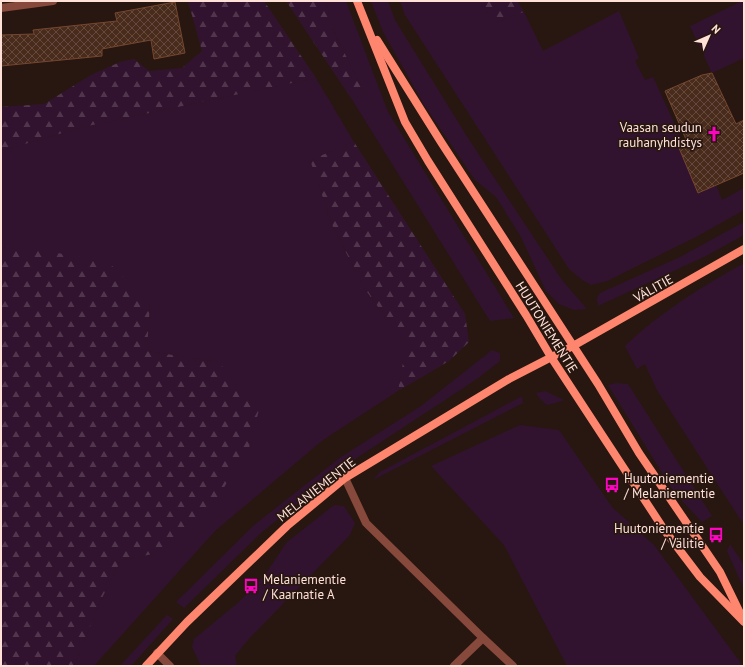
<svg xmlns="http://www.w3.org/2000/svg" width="745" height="667" font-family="'PT Sans',sans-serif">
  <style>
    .grass { fill: #32132f }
    .forest { fill: url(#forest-firs) }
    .building { fill: url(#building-cross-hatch); stroke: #75462e }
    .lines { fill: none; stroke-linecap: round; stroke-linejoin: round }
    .service { stroke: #87493b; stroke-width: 8 }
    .minor { stroke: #87493b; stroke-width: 8 }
    .secondary { stroke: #fe866f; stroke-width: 8 }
    .labels { text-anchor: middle; stroke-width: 3.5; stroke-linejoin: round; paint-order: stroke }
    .poi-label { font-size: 13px; fill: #ffe1d7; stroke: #281710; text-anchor: end }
    .street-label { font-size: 13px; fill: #ffe1d7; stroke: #281710 }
  </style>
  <defs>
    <pattern id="forest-firs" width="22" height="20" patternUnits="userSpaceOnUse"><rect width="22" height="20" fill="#32132f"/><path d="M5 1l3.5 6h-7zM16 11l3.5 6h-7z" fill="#51354c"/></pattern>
    <pattern id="building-cross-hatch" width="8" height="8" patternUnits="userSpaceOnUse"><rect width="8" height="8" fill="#492b1c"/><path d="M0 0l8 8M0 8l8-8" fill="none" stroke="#64493c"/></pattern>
  </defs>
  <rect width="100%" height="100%" fill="#281710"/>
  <g class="grass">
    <path d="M326 1H346L388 112 514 318 490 321 351 98 365 94 332 28Z"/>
    <path d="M371 1H388L395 20 468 138 562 280 587 309 574 310 559 304 546 291 521 237 496 197 475 180 423 103 383 32Z"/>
    <path d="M400 1H481L494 23 524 12 543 51 619 11 639 58 635 61 645 80 653 77 682 140 677 143 698 193 716 185 722 200 744 188V210L696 237 607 281 591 285 582 280 569 269 405 15Z"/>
    <path d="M742 1H744V58L712 73 690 26Z"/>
    <path d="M316 78 354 142 310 160 334 230 367 292 406 345 398 391 323 440 215 531 94 666H74L100 602 121 560 153 554 218 362 147 351 150 303 13 245 1 249V151L83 127Z"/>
    <path d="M744 222V235L706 256 598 306 597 298 600 293 680 257Z"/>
    <path d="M744 263V525L657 390 645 364 637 369 625 346C660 312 702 287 744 263Z"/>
    <path d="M492 350 500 353V361L477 379 346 465 262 532 184 608 176 602 254 525 341 457 421 406Z"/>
    <path d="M616 383 628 384 712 516 702 522 674 492 608 385Z"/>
    <path d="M545 391 564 400 556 403 547 405 540 399 536 393Z"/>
    <path d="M522 396 523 403 373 480 380 472Z"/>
    <path d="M520 425 559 430 612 507 654 545 743 666H567L504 545 431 466Z"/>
    <path d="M334 505 344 506 355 523 350 535 248 640 235 656 237 666H201L192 647 194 639 240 601 265 575 286 543Z"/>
    <path d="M730 544 744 565V589L727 551Z"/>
    <path d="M167 615 173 619 131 666H120Z"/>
  </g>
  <g class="forest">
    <path d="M188 1H264L316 78 83 127 1 151V107L44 104 91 75 120 62 134 59 149 71 182 68 202 51Z"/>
    <path d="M286 1H326L332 28 365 94 351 98Z"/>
    <path d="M481 1H517L524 12 494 23Z"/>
    <path d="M354 142 465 314 469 342 449 361 398 391 406 345 367 292 334 230 310 160Z"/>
    <path d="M13 245 108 262 150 303 147 351 218 362 260 406 249 448 202 522 153 554 121 560 100 602 74 666H1V249Z"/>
  </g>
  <g class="building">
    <path d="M175 2 185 53 154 59 151 40 102 49V56L1 66V35L34 34 33 30 117 21 115 13Z"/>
    <path d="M712 73 736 124 744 120V173L698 193 679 148 688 144 665 91 702 75Z"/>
  </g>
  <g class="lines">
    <g class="service">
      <path d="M345 478 366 523 483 638 454 666"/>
      <path d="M483 638 513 666"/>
    </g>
    <g class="minor">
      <path d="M1 8 53 1"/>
      <path d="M157 653 170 666"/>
    </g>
    <g class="secondary">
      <path d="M357 1 405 122 428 161 526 315 551 357 665 531 700 577 744 622"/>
      <path d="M377 40 441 142 598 384 639 453 720 572 742 617"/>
      <path d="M146 666 187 622 287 526 345 478 509 379 573 346 744 249"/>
    </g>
  </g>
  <defs>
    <symbol id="church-bare" viewBox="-9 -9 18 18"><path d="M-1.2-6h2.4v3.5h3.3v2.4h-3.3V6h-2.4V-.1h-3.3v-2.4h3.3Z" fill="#fe04c2" stroke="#281710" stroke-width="2.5" paint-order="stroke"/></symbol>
    <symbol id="bus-bare" viewBox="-9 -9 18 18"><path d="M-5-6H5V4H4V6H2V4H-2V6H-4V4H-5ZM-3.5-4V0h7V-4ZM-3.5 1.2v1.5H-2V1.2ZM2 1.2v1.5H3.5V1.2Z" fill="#fe04c2" stroke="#281710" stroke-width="2.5" paint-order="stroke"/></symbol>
  </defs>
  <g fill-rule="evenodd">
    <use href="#church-bare" x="703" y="123" width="22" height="22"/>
    <use href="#bus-bare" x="601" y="474" width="22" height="22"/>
    <use href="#bus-bare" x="705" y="524" width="22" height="22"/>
    <use href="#bus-bare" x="240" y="575" width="22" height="22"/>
  </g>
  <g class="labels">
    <g class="poi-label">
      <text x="702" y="132">Vaasan seudun<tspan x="702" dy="15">rauhanyhdistys</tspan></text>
      <text x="624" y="483" text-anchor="start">Huutoniementie<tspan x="624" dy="15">/ Melaniementie</tspan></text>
      <text x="704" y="533">Huutoniementie<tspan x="704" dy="15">/ Välitie</tspan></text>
      <text x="263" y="584" text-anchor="start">Melaniementie<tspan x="263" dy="15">/ Kaarnatie A</tspan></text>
    </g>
    <g class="street-label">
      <text transform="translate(653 288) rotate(-29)" y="5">VÄLITIE</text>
      <text transform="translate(547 327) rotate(58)" y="5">HUUTONIEMENTIE</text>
      <text transform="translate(316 489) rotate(-38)" y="5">MELANIEMENTIE</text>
    </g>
  </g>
  <rect width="745" height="667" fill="none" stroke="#ffe1d7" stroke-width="4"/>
  <g transform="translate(709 36) rotate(45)" stroke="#281710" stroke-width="3" paint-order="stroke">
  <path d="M0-3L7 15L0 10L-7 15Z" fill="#ffe1d7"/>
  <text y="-6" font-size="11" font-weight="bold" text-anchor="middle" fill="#ffe1d7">N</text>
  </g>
</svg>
